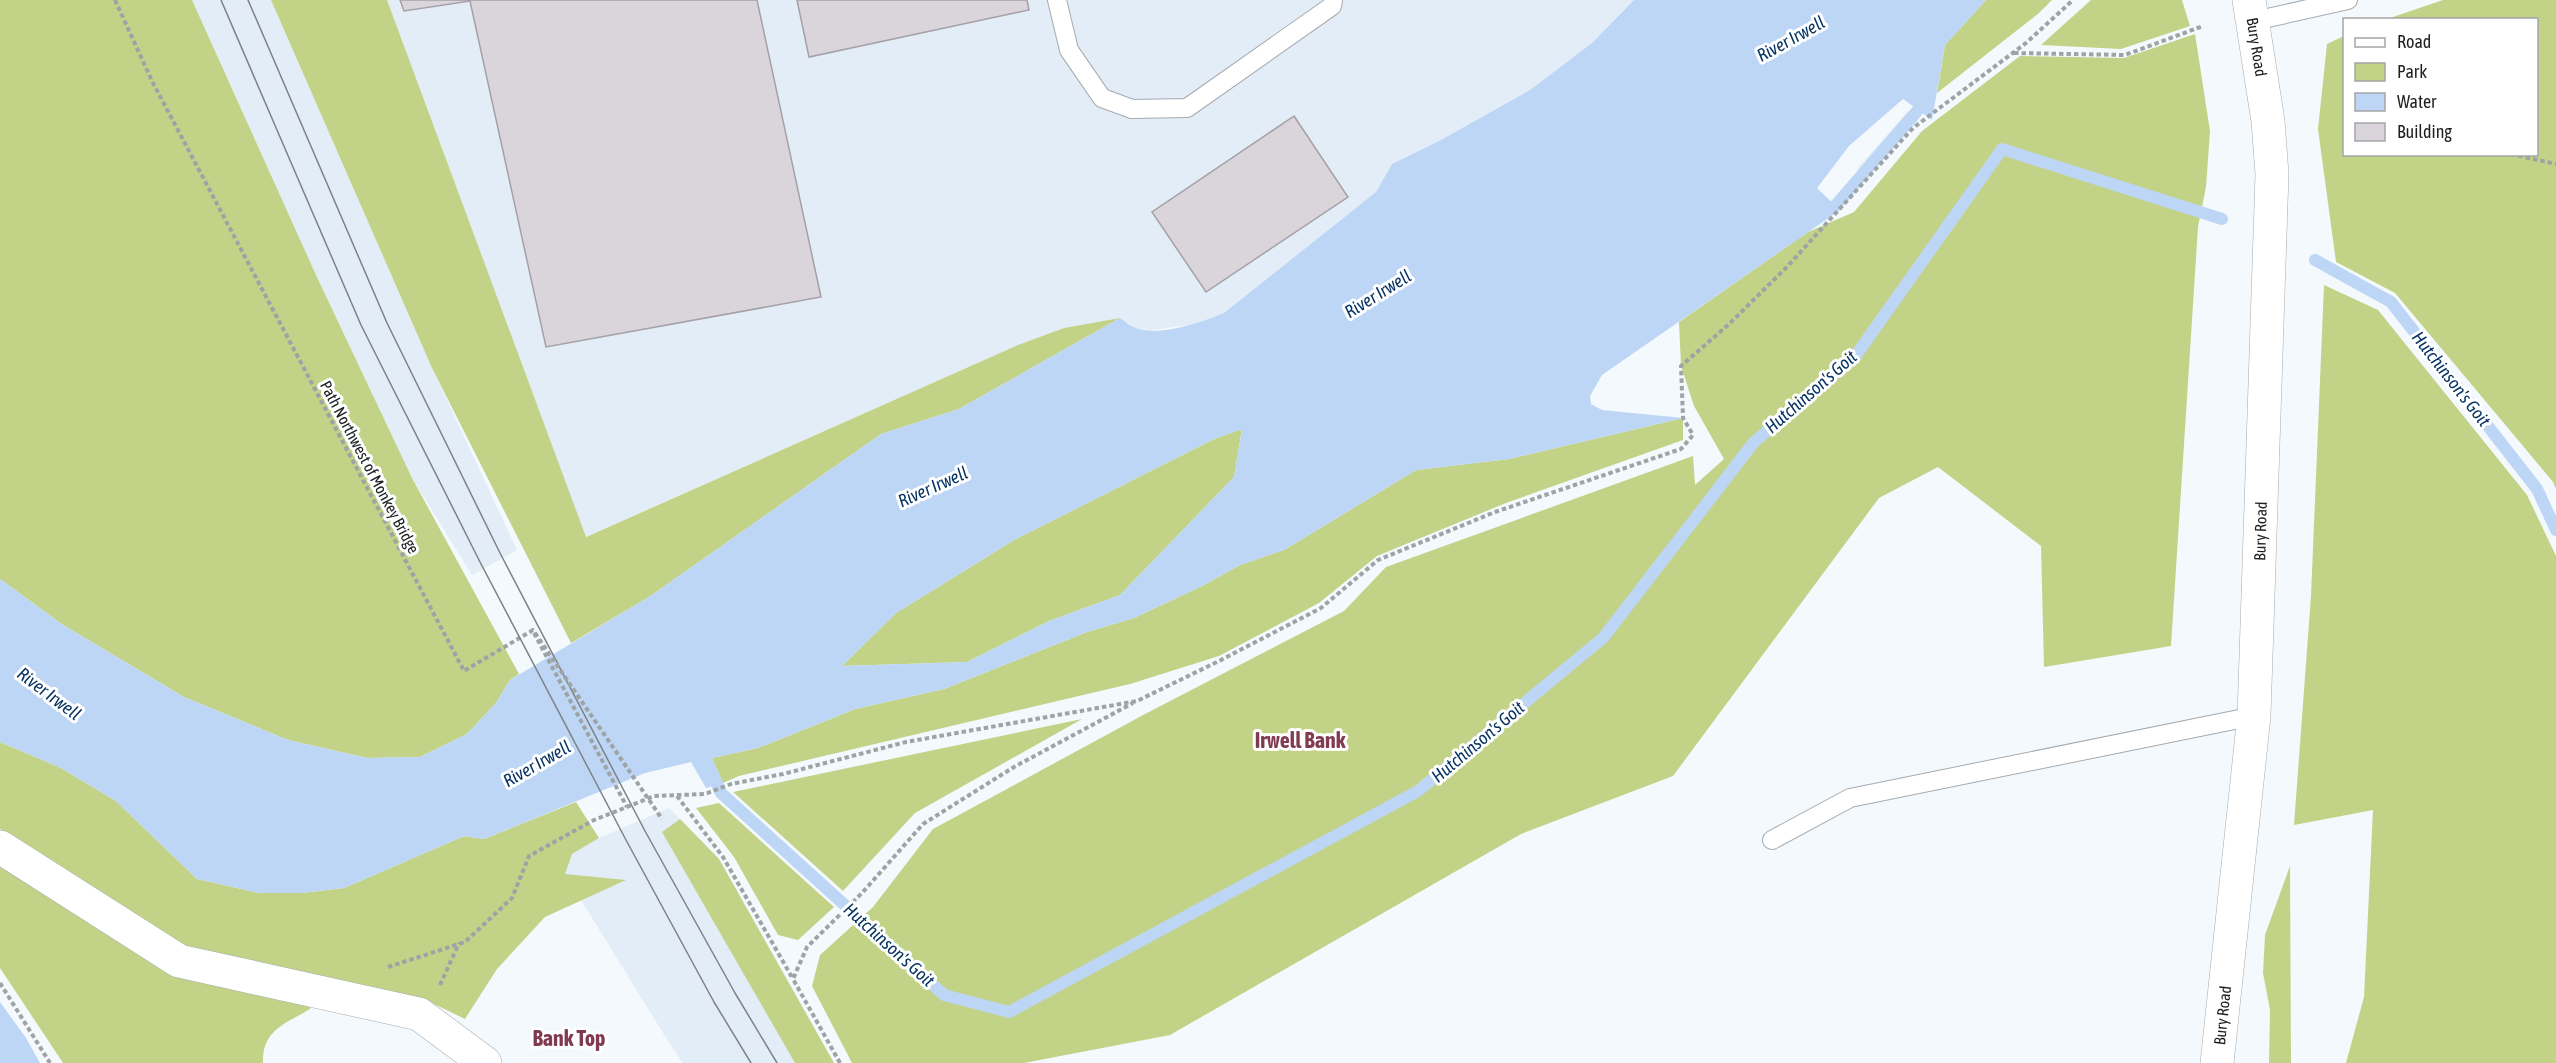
<svg xmlns="http://www.w3.org/2000/svg" width="2556" height="1063" font-family="'Asap Condensed',sans-serif">
  <style>
    .built { fill: #e2edf7 }
    .green { fill: #c2d387 }
    .water { fill: #bdd6f5; fill-rule: evenodd }
    .lines { fill: none; stroke-linecap: round; stroke-linejoin: round }
    .stream { stroke: #bdd6f5; stroke-width: 12 }
    .building { fill: #d9d5da; stroke: #a4a0a5; stroke-width: 1.5 }
    .service-casing { stroke: #a6abaf; stroke-width: 20 }
    .minor-casing { stroke: #a6abaf; stroke-width: 34 }
    .tertiary-casing { stroke: #a6abaf; stroke-width: 34 }
    .path { stroke: #9ea3a5; stroke-width: 4; stroke-dasharray: 4.5 3; stroke-linecap: butt }
    .service { stroke: #fff; stroke-width: 18 }
    .minor { stroke: #fff; stroke-width: 33 }
    .tertiary { stroke: #fff; stroke-width: 33 }
    .tram { stroke: #7e8284; stroke-width: 1.5 }
    .path-bridge { stroke: #9ea3a5; stroke-width: 4; stroke-dasharray: 4.5 3; stroke-linecap: butt }
    .labels { text-anchor: middle; stroke-width: 6; stroke-linejoin: round; paint-order: stroke }
    .street-label { font-size: 16px; fill: #1d1f20; stroke: #fff }
    .water-label { font-size: 18px; font-style: italic; fill: #073463; stroke: #fff }
    .district-label { font-size: 22px; font-weight: bold; fill: #813b51; stroke: #fff }
  </style>
  <rect width="100%" height="100%" fill="#f3f9fd"/>
  <g class="built">
    <path d="M192 0H271L432 368 517 550 472 575 412 478 316 275Z"/>
    <path d="M387 0H1634L1592 43 1530 90 1439 141 1392 164 1376 192 1224 313 1195 324 1152 330 1136 328 1120 318 1063 328 1018 345 585 537Z"/>
    <path d="M1908 111 1919 120 1868 178 1857 169Z"/>
    <path d="M669 808 719 859 834 1063H683L668 1041 565 874 572 854 599 838Z"/>
  </g>
  <g class="green">
    <path d="M0 0H192L316 275 412 478 519 674 510 680 496 703 467 734 420 757 367 758 288 740 184 697 63 625 0 579Z"/>
    <path d="M271 0H387L586 537 1018 345 1064 328 1120 318 959 409 881 434 649 597 571 643 432 368Z"/>
    <path d="M1986 0H2052L2039 13 1937 93 1945 45Z"/>
    <path d="M2091 0H2182L2190 26 2121 49 2041 45Z"/>
    <path d="M2443 0H2556V489L2553 482 2395 293 2336 262 2318 129 2327 44 2344 36V154H2536V20L2387 19Z"/>
    <path d="M2195 34 2210 131 2206 187 2198 227 2171 646 2044 667 2041 546 1938 467 1879 498 1673 776 1521 834 1170 1035 1024 1063H852L812 986 820 955 873 907 933 829 1145 714 1344 611 1386 567 1693 456 1695 485 1724 459 1694 406 1681 366 1679 322 1808 232 1854 212 1922 131 2020 56 2124 58Z"/>
    <path d="M2324 285 2378 310 2527 495 2556 556V1063H2346L2364 997 2373 810 2294 825 2311 596Z"/>
    <path d="M1683 418V440L1506 503 1377 556 1319 603 1219 656 1130 684 739 776 723 783 712 758 758 748 855 709 944 689 1087 632 1134 618 1202 586 1240 565 1284 550 1416 470 1509 459Z"/>
    <path d="M1242 429 1234 477 1120 595 1049 621 967 662 842 666 896 613 1014 540 1214 439Z"/>
    <path d="M1082 719 915 813 843 891 733 792Z"/>
    <path d="M0 742 61 768 116 801 197 879 259 893H302L344 888 464 836 484 839 576 802 599 838 572 854 565 874 626 880 545 917 497 969 465 1019 436 1005 341 986 187 948 27 851 0 829Z"/>
    <path d="M719 803 834 907 798 940 778 935 734 857 696 808Z"/>
    <path d="M680 819 719 859 834 1063H795L662 832Z"/>
    <path d="M0 853 175 971 308 989 310 1009C285 1024 262 1030 263 1063H63L0 968Z"/>
    <path d="M2290 866 2291 1063H2269L2270 1010 2263 973 2265 935Z"/>
  </g>
  <g class="water">
    <path d="M1634 0H1986L1945 45 1932 120 1903 99 1849 146 1817 188 1840 210 1602 375 1590 396 1591 404 1602 410 1683 418 1509 459 1416 470 1284 550 1240 565 1202 586 1134 618 1087 632 944 689 855 709 758 748 712 758 723 783 706 788 691 762 645 773 484 839 464 836 344 888 302 893H259L197 879 116 801 61 768 0 742V579L63 625 184 697 288 740 367 758 420 757 467 734 496 703 510 680 649 597 881 434 959 409 1120 318C1125 321 1130 326 1136 328 1160 337 1202 322 1224 313L1376 192 1392 164 1439 141 1530 90 1592 43ZM1242 429 1234 477 1120 595 1049 621 967 662 842 666 896 613 1014 540 1214 439Z"/>
    <path d="M0 1002 26 1038 40 1063H0Z"/>
  </g>
  <g class="lines">
    <g class="stream">
      <path d="M1836 205 1918 110"/>
      <path d="M2315 260 2391 302 2537 489 2556 530"/>
      <path d="M711 771 721 793 944 995 1009 1012 1418 791 1603 638 1754 442 1854 358 2002 149 2222 219"/>
    </g>
  </g>
  <g class="building">
    <path d="M400 0H757L821 297 546 347 470 1 404 11Z"/>
    <path d="M797 0H1027L1029 10 809 57Z"/>
    <path d="M1294 116 1348 197 1206 292 1152 212Z"/>
  </g>
  <g class="lines">
    <defs>
      <g id="service">
        <path d="M1057 0 1069 50 1102 98 1132 109 1187 108 1332 6 1333 0"/>
        <path d="M2254 21 2348 0"/>
        <path d="M1772 840 1850 798 2254 716"/>
      </g>
      <path id="minor" d="M0 847 179 961 419 1014 485 1063"/>
      <g id="tertiary">
        <path id="s1" d="M2217 1063 2254 716 2272 174 2268 121 2249 0"/>
      </g>
    </defs>
    <use href="#service" class="service-casing"/>
    <use href="#minor" class="minor-casing"/>
    <use href="#tertiary" class="tertiary-casing"/>
    <g class="path">
      <path d="M115 0 152 81 464 671 533 630 535 633"/>
      <path d="M2014 53 2125 55 2203 26"/>
      <path d="M2511 154 2556 164"/>
      <path d="M534 633 627 807"/>
      <path d="M677 796 723 857 793 979"/>
      <path d="M388 967 465 942 512 898 529 856 594 820 627 807 654 796 705 794 731 784 783 774 906 742 1137 701 1219 661 1321 608 1378 560 1495 512 1681 449 1693 435 1683 418 1681 366 1728 325 1785 269 1913 128 2026 43 2073 0"/>
      <path d="M0 983 50 1063"/>
      <path d="M440 985 459 943"/>
      <path d="M840 1063 793 979 807 947 862 893 923 824 1014 767 1133 703"/>
    </g>
    <use href="#service" class="service"/>
    <use href="#minor" class="minor"/>
    <use href="#tertiary" class="tertiary"/>
    <g class="tram">
      <path d="M221 0 361 325 480 562 626 840 714 1002 751 1063"/>
      <path d="M248 0 387 323 500 553 645 831 735 993 777 1063"/>
    </g>
    <path class="path-bridge" d="M535 633 662 819"/>
  </g>
  <g class="labels">
    <g class="street-label">
      <text transform="translate(2257 47) rotate(81)" y="6">Bury Road</text>
      <text transform="translate(370 467) rotate(62)" y="6">Path Northwest of Monkey Bridge</text>
      <text dy="6" stroke="none"><textPath href="#s1" startOffset="534">Bury Road</textPath></text>
      <text dy="6" stroke="none"><textPath href="#s1" startOffset="48">Bury Road</textPath></text>
    </g>
    <g class="water-label">
      <text transform="translate(1791 39) rotate(-29)" y="6">River Irwell</text>
      <text transform="translate(1378 294) rotate(-32)" y="6">River Irwell</text>
      <text transform="translate(2451 379) rotate(52)" y="6">Hutchinson's Goit</text>
      <text transform="translate(1811 392) rotate(-41)" y="6">Hutchinson's Goit</text>
      <text transform="translate(933 487) rotate(-24)" y="6">River Irwell</text>
      <text transform="translate(49 694) rotate(37)" y="6">River Irwell</text>
      <text transform="translate(1478 742) rotate(-40)" y="6">Hutchinson's Goit</text>
      <text transform="translate(537 764) rotate(-30)" y="6">River Irwell</text>
      <text transform="translate(889 945) rotate(42)" y="6">Hutchinson's Goit</text>
    </g>
    <g class="district-label">
      <text x="1300" y="748">Irwell Bank</text>
      <text x="569" y="1046">Bank Top</text>
    </g>
  </g>
  <rect x="2343" y="18" width="195" height="138" fill="#ffffff" stroke="#a5a5a6" stroke-width="1.5"/>
  <rect x="2355" y="38" width="30" height="9" fill="#ffffff" stroke="#a5a5a6" stroke-width="1.5"/>
  <text x="2397" y="48" font-size="18" fill="#1d1f20">Road</text>
  <rect x="2355" y="63" width="30" height="18" fill="#c2d387" stroke="#a5a5a6" stroke-width="1.5"/>
  <text x="2397" y="78" font-size="18" fill="#1d1f20">Park</text>
  <rect x="2355" y="93" width="30" height="18" fill="#bdd6f5" stroke="#a5a5a6" stroke-width="1.5"/>
  <text x="2397" y="108" font-size="18" fill="#1d1f20">Water</text>
  <rect x="2355" y="123" width="30" height="18" fill="#d9d5da" stroke="#a5a5a6" stroke-width="1.5"/>
  <text x="2397" y="138" font-size="18" fill="#1d1f20">Building</text>
</svg>
